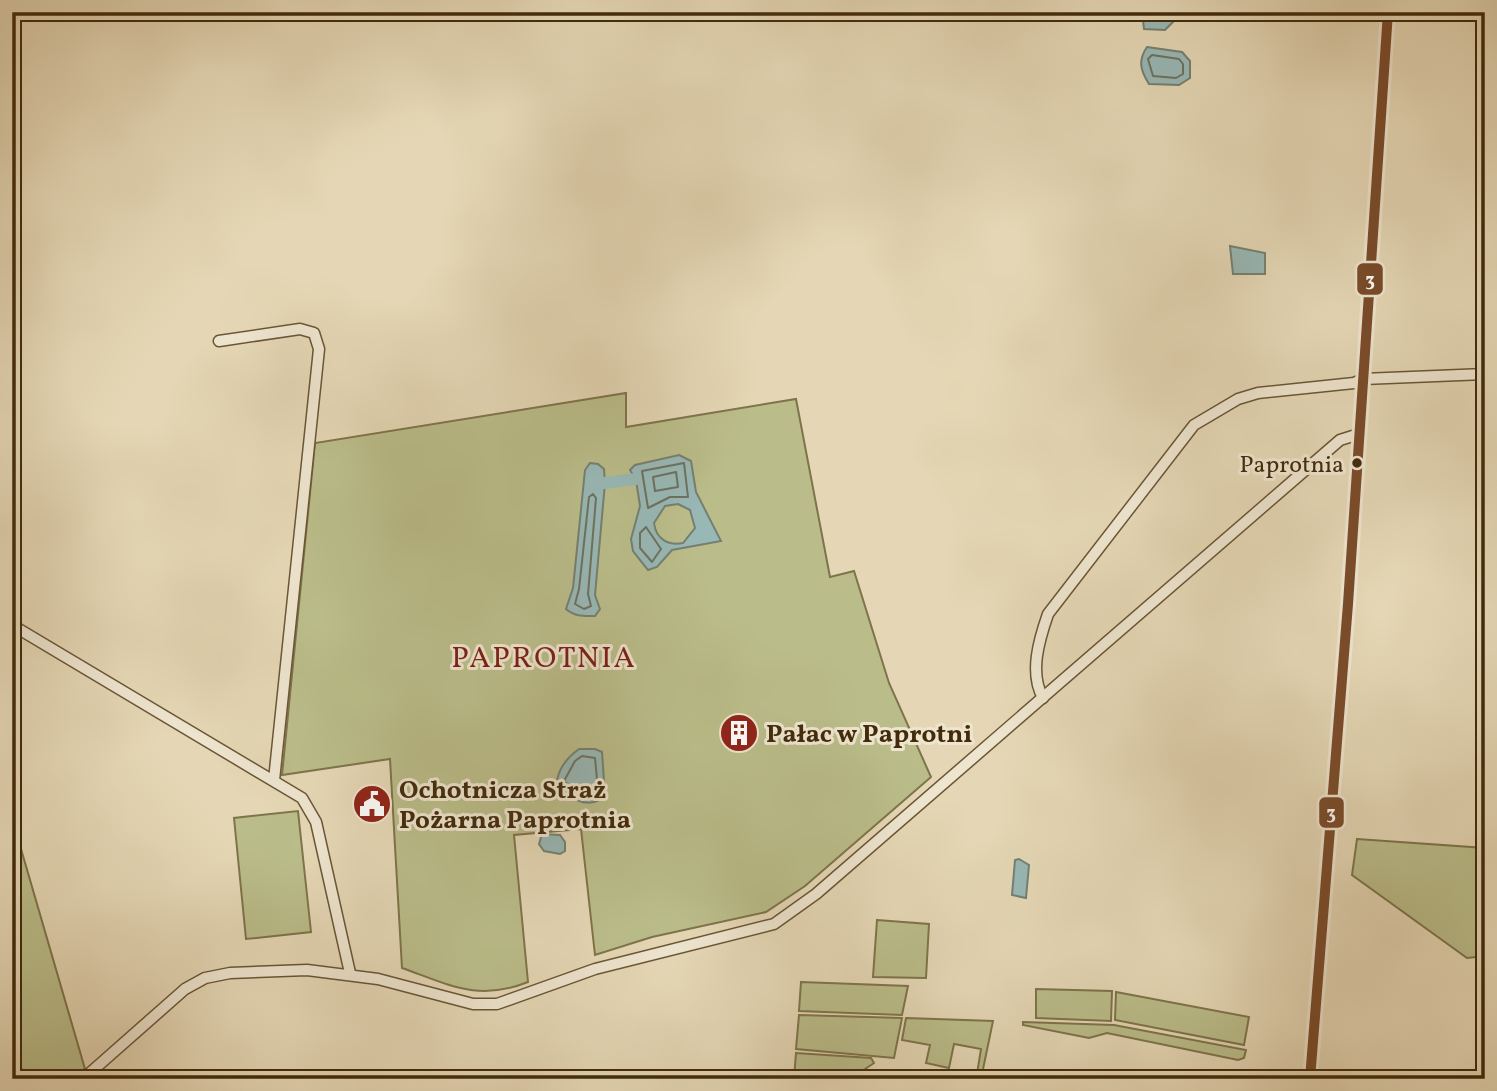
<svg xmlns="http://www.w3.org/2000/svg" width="1497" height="1091" font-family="Vollkorn,serif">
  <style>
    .green { fill: #babd8a; stroke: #7e744b; stroke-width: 2 }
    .water { fill: #98b8b6; stroke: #758072; stroke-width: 2; fill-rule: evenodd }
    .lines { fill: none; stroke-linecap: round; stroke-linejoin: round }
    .shore { stroke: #6c7261; stroke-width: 2 }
    .canal { stroke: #98b8b6; stroke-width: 12 }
    .minor-casing { stroke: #6a5636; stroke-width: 13 }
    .minor { stroke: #eee5cf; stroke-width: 10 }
    .bus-1-casing { stroke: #eee5cf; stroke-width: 16 }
    .bus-1 { stroke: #7a4b2a; stroke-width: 10 }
    .bus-dot { fill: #412b0c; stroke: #eee5cf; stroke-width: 2.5 }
    .labels { text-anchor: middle; stroke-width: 6; stroke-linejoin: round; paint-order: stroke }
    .bus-label { font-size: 24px; fill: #412b0c; stroke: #eee5cf; text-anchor: end }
    .poi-label { font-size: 26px; font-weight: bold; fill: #412b0c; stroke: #eee5cf; text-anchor: start }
    .quarter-label { font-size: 30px; letter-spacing: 2px; fill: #7a1f14; stroke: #eee5cf }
    .line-badge { stroke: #eee5cf; stroke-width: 2.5 }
    .badge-label { font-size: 19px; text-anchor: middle; font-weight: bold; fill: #fff }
  </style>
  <rect width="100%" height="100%" fill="#e5d7b5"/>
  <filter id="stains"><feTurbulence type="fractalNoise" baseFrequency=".00286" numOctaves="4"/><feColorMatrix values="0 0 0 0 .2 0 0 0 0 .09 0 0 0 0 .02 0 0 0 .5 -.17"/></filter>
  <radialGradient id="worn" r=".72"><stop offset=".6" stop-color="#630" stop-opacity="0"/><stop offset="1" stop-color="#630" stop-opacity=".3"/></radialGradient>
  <g class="green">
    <path d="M626 393V427L796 399 830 577 854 571 889 683 931 777 805 886 766 912 652 937 595 955 581 829 514 835 528 982C478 1002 450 985 402 968L390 759 282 775 315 443Z"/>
    <path d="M298 811 311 932 246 939 234 818Z"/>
    <path d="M12 818 85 1069C50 1082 47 1078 12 1066Z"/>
    <path d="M1357 839 1485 848V956L1467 958 1352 875Z"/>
    <path d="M877 920 929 924 926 978 873 977Z"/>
    <path d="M801 982 908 986 902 1015 799 1011Z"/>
    <path d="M1036 989 1112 991 1111 1021 1036 1018Z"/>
    <path d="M1116 992 1249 1017 1244 1045 1115 1020Z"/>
    <path d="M799 1015 902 1018 894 1058 796 1049Z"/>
    <path d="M906 1018 993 1021 982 1074H977L981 1049 954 1044 949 1068 926 1063 930 1045 902 1040Z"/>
    <path d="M1023 1022 1114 1025 1246 1050 1244 1058 1238 1060 1107 1033 1089 1038 1023 1025Z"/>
    <path d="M796 1053 871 1058 874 1063 850 1079H794Z"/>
  </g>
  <g class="water">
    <path d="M1142 12H1183L1165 30 1144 29Z"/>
    <path d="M1147 47 1182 52 1190 61V78L1179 85 1149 84C1140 70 1138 60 1147 47Z"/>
    <path d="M1230 246 1265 253V274H1233Z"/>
    <path d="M679 455 691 461 696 492 721 541 672 550 657 567 648 570 633 551 631 539 640 506 636 480 630 470 635 465ZM678 504 690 510 695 528 683 543C668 546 656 539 654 523L665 506Z"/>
    <path d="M590 463 598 464 604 469 605 483 595 595 600 609 595 616C584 616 575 617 566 609L573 588 585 470Z"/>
    <path d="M579 749H595L602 752 605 796C588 811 566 798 557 781 559 767 568 757 579 749Z"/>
    <path d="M542 834 560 835 565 842V851L560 854 544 851 539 844Z"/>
    <path d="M1019 859 1029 865 1026 898 1012 895 1015 860Z"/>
  </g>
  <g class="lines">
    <g class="shore">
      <path d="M1152 55 1179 59 1183 64V74L1176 78 1153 76 1148 59Z"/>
      <path d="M684 463 688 497H670L648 508 642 471Z"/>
      <path d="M676 472 678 487 655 491 653 477Z"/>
      <path d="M593 494 596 498 588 594 591 606 584 609 575 604 579 589 589 497Z"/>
      <path d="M646 527 661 549 652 562 640 548V533Z"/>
      <path d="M582 756 595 758 598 790 595 793H577L564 781 575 761Z"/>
    </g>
    <path class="canal" d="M605 483 636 479"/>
    <defs>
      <g id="minor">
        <path d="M219 341 300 329 314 333 319 349 274 780"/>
        <path d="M12 625 302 798 316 822 350 973"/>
        <path d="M1043 698C1029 673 1039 640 1048 614L1194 425 1238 399 1258 393 1354 383 1363 379 1485 374"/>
        <path d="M83 1079 185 989 205 978 230 973 307 970 378 979 473 1004H497L595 969 774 924 816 894 1340 440 1359 434"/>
        <path d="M1310 1079 1348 604 1388 12"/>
      </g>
    </defs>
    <use href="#minor" class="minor-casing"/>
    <use href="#minor" class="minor"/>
    <defs>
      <path id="bus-1" d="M1310 1079 1348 604 1388 12"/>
    </defs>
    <use href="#bus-1" class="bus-1-casing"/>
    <use href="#bus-1" class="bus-1"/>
  </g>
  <defs>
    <symbol id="building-disc" viewBox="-11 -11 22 22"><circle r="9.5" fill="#8f2418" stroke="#eee5cf"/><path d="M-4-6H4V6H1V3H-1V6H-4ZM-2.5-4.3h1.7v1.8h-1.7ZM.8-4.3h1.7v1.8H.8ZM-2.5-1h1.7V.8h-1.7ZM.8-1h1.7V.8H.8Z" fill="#fff"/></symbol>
    <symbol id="civic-disc" viewBox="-11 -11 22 22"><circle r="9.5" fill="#8f2418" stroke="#eee5cf"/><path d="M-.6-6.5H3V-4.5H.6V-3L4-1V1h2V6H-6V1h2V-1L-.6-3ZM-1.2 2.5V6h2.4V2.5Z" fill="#fff"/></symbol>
  </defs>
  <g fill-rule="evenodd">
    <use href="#building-disc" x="717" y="711" width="44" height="44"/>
    <use href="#civic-disc" x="350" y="782" width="44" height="44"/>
  </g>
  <circle class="bus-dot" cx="1357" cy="463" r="6"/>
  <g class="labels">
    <g class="bus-label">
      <text x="1344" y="472">Paprotnia</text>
    </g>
    <g class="poi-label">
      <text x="766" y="742">Pałac w Paprotni</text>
      <text x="399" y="798">Ochotnicza Straż<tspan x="399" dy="30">Pożarna Paprotnia</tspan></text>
    </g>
    <g class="quarter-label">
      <text x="544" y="667">PAPROTNIA</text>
    </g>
  </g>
  <g class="line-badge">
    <rect x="1356" y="262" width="28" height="34" rx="7" fill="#7a4b2a"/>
    <rect x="1318" y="796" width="27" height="33" rx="7" fill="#7a4b2a"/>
  </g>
  <g class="badge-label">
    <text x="1370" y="286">3</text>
    <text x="1331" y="819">3</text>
  </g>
  <rect width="1497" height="1091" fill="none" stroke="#e5d7b5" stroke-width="42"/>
  <rect x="14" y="14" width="1469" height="1063" fill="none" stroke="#412b0c" stroke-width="3.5"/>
  <rect x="21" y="21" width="1455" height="1049" fill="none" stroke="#412b0c" stroke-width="2"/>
  <rect width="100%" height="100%" filter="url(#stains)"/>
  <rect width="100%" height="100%" fill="url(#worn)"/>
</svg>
